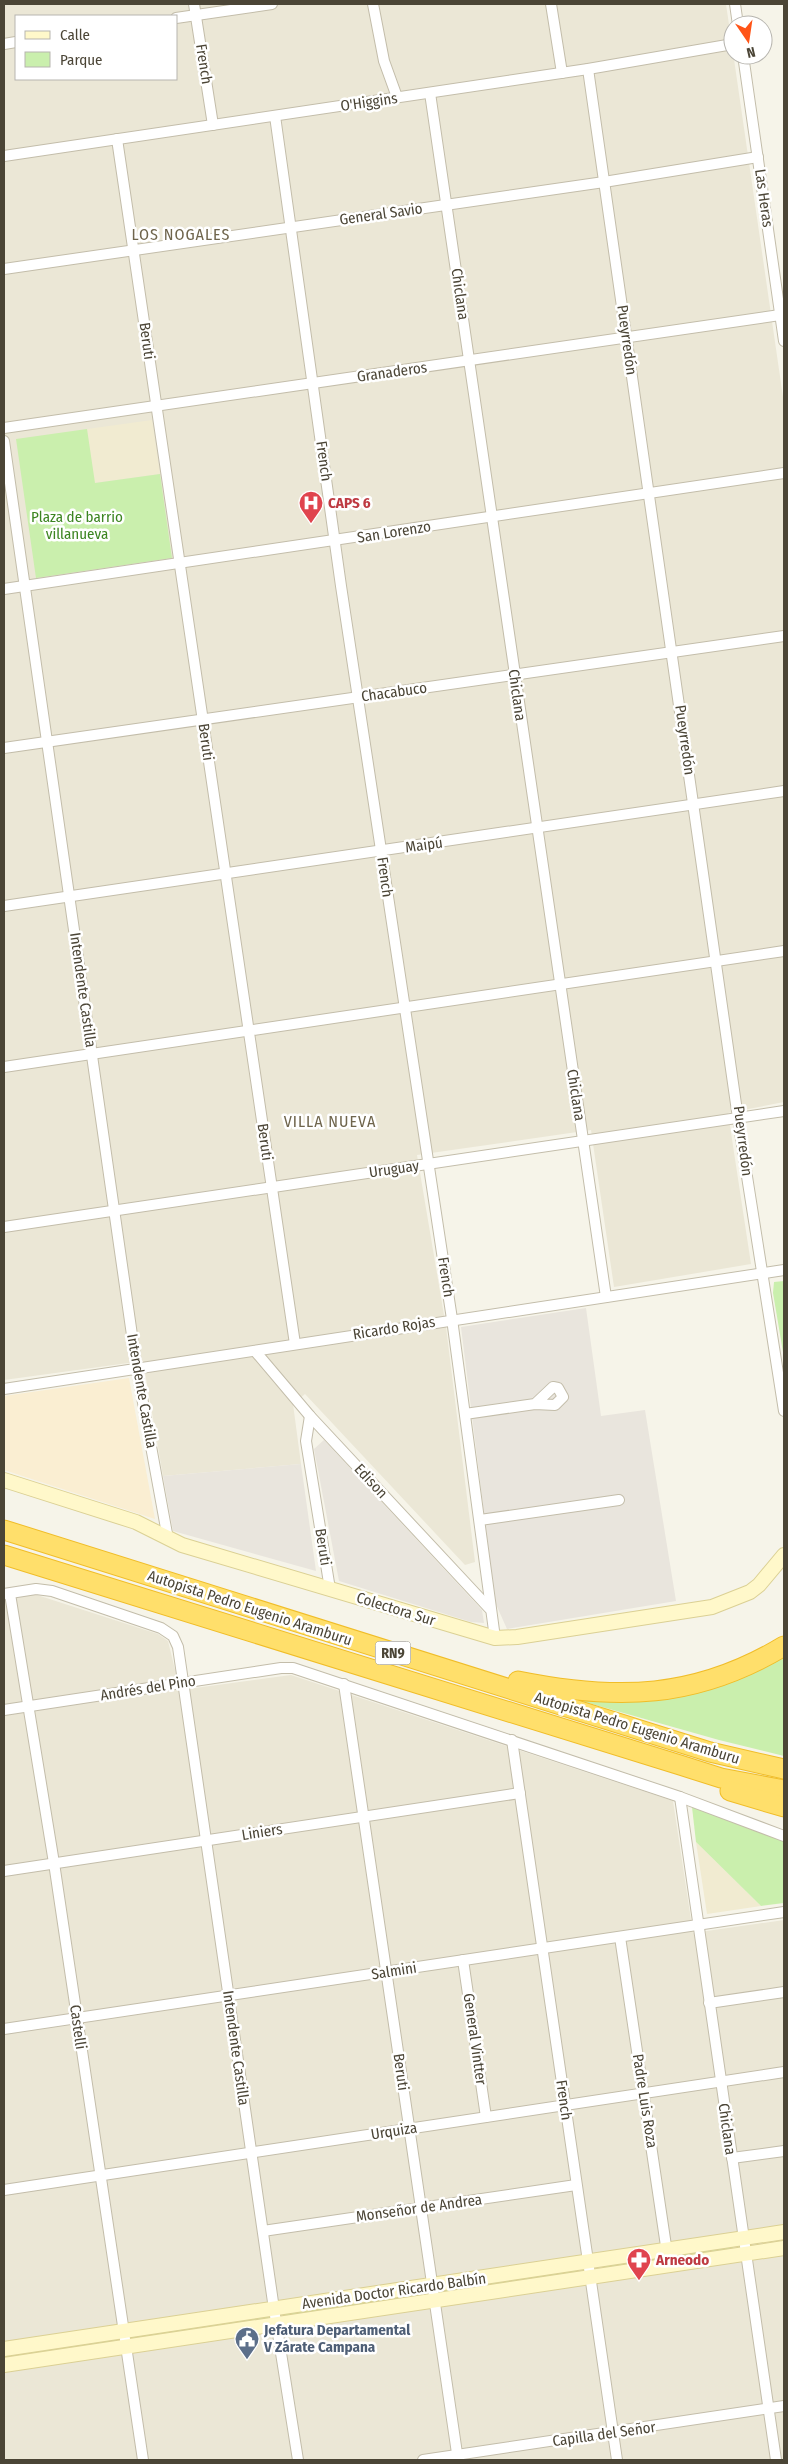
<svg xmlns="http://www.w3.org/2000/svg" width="788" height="2464" font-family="'Fira Sans Condensed',sans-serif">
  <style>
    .residential { fill: #ebe7d6; fill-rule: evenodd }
    .commercial { fill: #faeed2 }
    .industrial { fill: #e9e5dd }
    .education { fill: #f1ebd1 }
    .green { fill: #caefad }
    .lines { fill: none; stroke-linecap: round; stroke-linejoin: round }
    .street-casing { stroke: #c3bdaa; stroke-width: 12 }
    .secondary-casing { stroke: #dbd094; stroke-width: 16 }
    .highway-casing { stroke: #f0bd29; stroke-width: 21 }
    .street { stroke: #fff; stroke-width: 10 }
    .secondary { stroke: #fff8ca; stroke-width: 14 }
    .highway { stroke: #ffdf6b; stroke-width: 19 }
    .labels { text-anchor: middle; stroke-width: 5; stroke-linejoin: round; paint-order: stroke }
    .shield { fill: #fff; stroke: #817d72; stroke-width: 1 }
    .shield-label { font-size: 14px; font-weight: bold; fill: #4b4536 }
    .street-label { font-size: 15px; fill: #4b4536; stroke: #fff }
    .health-label { font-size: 15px; font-weight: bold; fill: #be3a42; stroke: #fff; text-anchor: start }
    .park-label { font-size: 15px; fill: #3c8521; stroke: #fff }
    .service-label { font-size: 15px; font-weight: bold; fill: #4e5e75; stroke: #fff; text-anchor: start }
    .neighbourhood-label { font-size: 16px; letter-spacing: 1px; fill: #6f654c; stroke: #fff }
  </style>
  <rect width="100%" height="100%" fill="#f6f4e9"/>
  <g class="residential">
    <path d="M4 4H726L784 404V1102L728 1113 751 1264 614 1287 591 1130 417 1155 446 1327 475 1562 465 1565 305 1394 293 1404 301 1464 163 1476 143 1361 4 1380ZM16 16H176V79H16Z"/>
    <path d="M34 1594 158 1634 168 1641 180 1690 291 1675 673 1801 693 1933 784 1920V2460H4V1601Z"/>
  </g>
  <path class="commercial" d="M129 1378 155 1519 4 1470V1396Z"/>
  <g class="industrial">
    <path d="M586 1308 601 1416 645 1410 676 1601 507 1629 495 1602 461 1327Z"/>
    <path d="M324 1440 482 1610 484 1623 471 1622 339 1581 314 1449Z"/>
    <path d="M301 1464 316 1571 173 1531 163 1476Z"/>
  </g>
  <g class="education">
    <path d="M152 420 160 474 94 483 87 429Z"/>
    <path d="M696 1842 761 1906 707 1914Z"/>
  </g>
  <g class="green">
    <path d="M87 429 95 483 160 474 172 558 36 578 16 439Z"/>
    <path d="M784 1281V1358L773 1293 774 1282Z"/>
    <path d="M784 1650V1756L719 1740 553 1693 621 1697Z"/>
    <path d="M692 1807 784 1840V1903L761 1906 696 1842Z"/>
    <path d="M733 2246V2249L680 2257 679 2256V2254Z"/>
    <path d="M656 2258 657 2261 602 2268 603 2266Z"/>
    <path d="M576 2269 579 2273 442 2294 440 2292 443 2289Z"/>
    <path d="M421 2293V2296L284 2317 283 2315V2313Z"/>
    <path d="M268 2315 269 2319 131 2339 130 2338 131 2335Z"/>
    <path d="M115 2338V2341L4 2359V2354Z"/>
  </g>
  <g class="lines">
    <defs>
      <g id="street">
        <path d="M194 4 213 125"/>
        <path d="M373 4 384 61 397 97"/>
        <path d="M551 4 562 73"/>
        <path d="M735 4 738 25"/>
        <path d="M176 18 272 4"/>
        <path d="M4 44 16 42"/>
        <path d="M743 55 784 341"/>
        <path d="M588 69 740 1132 784 1411"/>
        <path d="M430 93 606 1297"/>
        <path d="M275 116 341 586 452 1319 495 1638"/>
        <path d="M117 139 295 1344"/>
        <path d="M4 156 588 69 733 44"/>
        <path d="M4 269 604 182 758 157"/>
        <path d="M4 428 780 315"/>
        <path d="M4 441 137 1370 168 1539"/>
        <path d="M4 589 784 473"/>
        <path d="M4 748 784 636"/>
        <path d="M4 906 784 791"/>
        <path d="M4 1067 784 951"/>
        <path d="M4 1227 784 1111"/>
        <path d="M255 1351 310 1416 489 1608"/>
        <path d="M4 1389 784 1270"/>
        <path d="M465 1414 535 1404 555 1405 563 1397 558 1388 553 1387 535 1404"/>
        <path d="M310 1416 306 1441 330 1589"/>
        <path d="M480 1520 619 1500"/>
        <path d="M4 1594 36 1589 52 1591 161 1628 173 1636 178 1647 274 2309 298 2460"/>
        <path d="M10 1594 54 1863 143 2460"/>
        <path d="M344 1684 458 2460"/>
        <path d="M4 1710 281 1668H293L680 1797 784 1836"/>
        <path d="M512 1740 617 2460"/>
        <path d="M680 1797 776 2460"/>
        <path d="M4 1871 520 1793"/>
        <path d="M620 1937 669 2266"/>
        <path d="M463 1960 486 2117"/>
        <path d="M709 2003 784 1992"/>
        <path d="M4 2029 784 1912"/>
        <path d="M732 2158 784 2151"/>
        <path d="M4 2190 784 2072"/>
        <path d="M263 2231 576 2185"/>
        <path d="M423 2460 784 2406"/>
      </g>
      <g id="secondary">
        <path d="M4 1480 136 1522 182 1545 495 1638 517 1637 712 1607 750 1592 759 1585 784 1555"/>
        <path d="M4 2349 784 2232"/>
        <path d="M4 2365 784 2248"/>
      </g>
      <g id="highway">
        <path d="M4 1530 710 1752 784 1769"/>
        <path d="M4 1555 680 1765 721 1778 784 1790"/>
        <path d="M518 1681C617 1701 696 1699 784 1646"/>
        <path d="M730 1791 784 1807"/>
      </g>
    </defs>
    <use href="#street" class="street-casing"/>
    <use href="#secondary" class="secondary-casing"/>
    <use href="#highway" class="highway-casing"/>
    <use href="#street" class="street"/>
    <use href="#secondary" class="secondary"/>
    <use href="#highway" class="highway"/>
  </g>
  <defs>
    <symbol id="hospital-pin" viewBox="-11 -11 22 30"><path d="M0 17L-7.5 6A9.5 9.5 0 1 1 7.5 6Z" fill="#e0444e" stroke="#fff"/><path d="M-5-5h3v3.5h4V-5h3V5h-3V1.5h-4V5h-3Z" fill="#fff"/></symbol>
    <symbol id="pharmacy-pin" viewBox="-11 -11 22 30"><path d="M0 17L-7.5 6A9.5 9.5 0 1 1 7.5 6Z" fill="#e0444e" stroke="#fff"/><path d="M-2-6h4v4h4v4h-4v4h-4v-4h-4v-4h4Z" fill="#fff"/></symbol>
    <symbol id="civic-pin" viewBox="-11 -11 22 30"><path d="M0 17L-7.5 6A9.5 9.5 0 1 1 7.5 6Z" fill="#5c6f8a" stroke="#fff"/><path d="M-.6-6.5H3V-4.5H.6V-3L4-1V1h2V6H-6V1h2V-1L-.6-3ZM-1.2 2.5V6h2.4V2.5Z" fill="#fff"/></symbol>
  </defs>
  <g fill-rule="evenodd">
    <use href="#hospital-pin" x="297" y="489" width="28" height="38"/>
    <use href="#pharmacy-pin" x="625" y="2246" width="28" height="38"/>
    <use href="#civic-pin" x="233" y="2325" width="28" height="38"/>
  </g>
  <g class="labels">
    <rect class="shield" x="375.5" y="1641.5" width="35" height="23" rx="4"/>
    <g class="shield-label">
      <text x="393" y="1658">RN9</text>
    </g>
    <g class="street-label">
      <text transform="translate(204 64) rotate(81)" y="5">French</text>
      <text transform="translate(369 102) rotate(-8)" y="5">O'Higgins</text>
      <text transform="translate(764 198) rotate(82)" y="5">Las Heras</text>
      <text transform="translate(381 214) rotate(-8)" y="5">General Savio</text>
      <text transform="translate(460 294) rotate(82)" y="5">Chiclana</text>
      <text transform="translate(627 340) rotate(82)" y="5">Pueyrredón</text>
      <text transform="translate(147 341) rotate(82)" y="5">Beruti</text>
      <text transform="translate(392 372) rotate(-8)" y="5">Granaderos</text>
      <text transform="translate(324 461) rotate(82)" y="5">French</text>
      <text transform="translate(394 532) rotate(-9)" y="5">San Lorenzo</text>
      <text transform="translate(394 692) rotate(-8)" y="5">Chacabuco</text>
      <text transform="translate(517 695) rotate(82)" y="5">Chiclana</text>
      <text transform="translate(685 740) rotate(82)" y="5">Pueyrredón</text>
      <text transform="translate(206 742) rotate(82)" y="5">Beruti</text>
      <text transform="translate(424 845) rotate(-8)" y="5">Maipú</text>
      <text transform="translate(385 877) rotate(82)" y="5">French</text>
      <text transform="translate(83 990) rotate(82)" y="5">Intendente Castilla</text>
      <text transform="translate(576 1095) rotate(81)" y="5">Chiclana</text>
      <text transform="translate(743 1141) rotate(83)" y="5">Pueyrredón</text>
      <text transform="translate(265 1142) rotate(82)" y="5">Beruti</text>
      <text transform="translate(394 1169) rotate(-8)" y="5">Uruguay</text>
      <text transform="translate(446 1277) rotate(81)" y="5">French</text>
      <text transform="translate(394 1328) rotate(-9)" y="5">Ricardo Rojas</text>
      <text transform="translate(142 1391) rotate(80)" y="5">Intendente Castilla</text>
      <text transform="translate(371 1481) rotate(47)" y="5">Edison</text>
      <text transform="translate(323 1547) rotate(81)" y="5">Beruti</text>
      <text transform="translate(250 1608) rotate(18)" y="5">Autopista Pedro Eugenio Aramburu</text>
      <text transform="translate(396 1609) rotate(17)" y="5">Colectora Sur</text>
      <text transform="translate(148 1688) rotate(-9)" y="5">Andrés del Pino</text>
      <text transform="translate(637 1728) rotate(17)" y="5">Autopista Pedro Eugenio Aramburu</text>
      <text transform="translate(262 1832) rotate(-9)" y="5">Liniers</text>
      <text transform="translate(394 1971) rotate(-9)" y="5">Salmini</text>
      <text transform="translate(78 2027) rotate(82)" y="5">Castelli</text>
      <text transform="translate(475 2039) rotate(82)" y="5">General Vintter</text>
      <text transform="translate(236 2048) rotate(82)" y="5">Intendente Castilla</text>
      <text transform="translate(401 2072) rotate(82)" y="5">Beruti</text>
      <text transform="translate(564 2100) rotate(82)" y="5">French</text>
      <text transform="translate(645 2101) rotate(81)" y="5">Padre Luis Roza</text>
      <text transform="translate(727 2129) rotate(82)" y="5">Chiclana</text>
      <text transform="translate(394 2131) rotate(-9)" y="5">Urquiza</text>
      <text transform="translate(419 2208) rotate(-8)" y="5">Monseñor de Andrea</text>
      <text transform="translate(394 2291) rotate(-8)" y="5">Avenida Doctor Ricardo Balbín</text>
      <text transform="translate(604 2434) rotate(-8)" y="5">Capilla del Señor</text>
    </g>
    <g class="health-label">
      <text x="328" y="508">CAPS 6</text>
      <text x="656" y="2265">Arneodo</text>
    </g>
    <g class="park-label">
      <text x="77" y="522">Plaza de barrio<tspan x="77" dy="17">villanueva</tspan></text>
    </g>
    <g class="service-label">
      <text x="264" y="2335">Jefatura Departamental<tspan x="264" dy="17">V Zárate Campana</tspan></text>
    </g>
    <g class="neighbourhood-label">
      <text x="181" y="240">LOS NOGALES</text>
      <text x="330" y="1127">VILLA NUEVA</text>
    </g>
  </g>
  <rect width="788" height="2464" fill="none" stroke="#4b4536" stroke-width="10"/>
  <rect x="15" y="15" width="162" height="65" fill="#ffffff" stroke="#b7b5af"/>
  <rect x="25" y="31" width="25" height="8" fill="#fff8ca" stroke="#b7b5af"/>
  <text x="60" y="40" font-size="15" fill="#4b4536">Calle</text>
  <rect x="25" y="52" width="25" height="15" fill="#caefad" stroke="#b7b5af"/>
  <text x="60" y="65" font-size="15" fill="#4b4536">Parque</text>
  <g transform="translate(748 40) rotate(167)"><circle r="24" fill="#ffffff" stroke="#b7b5af"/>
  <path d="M0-4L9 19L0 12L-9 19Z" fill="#ff5417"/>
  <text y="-8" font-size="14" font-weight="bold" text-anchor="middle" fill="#4b4536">N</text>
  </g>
</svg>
